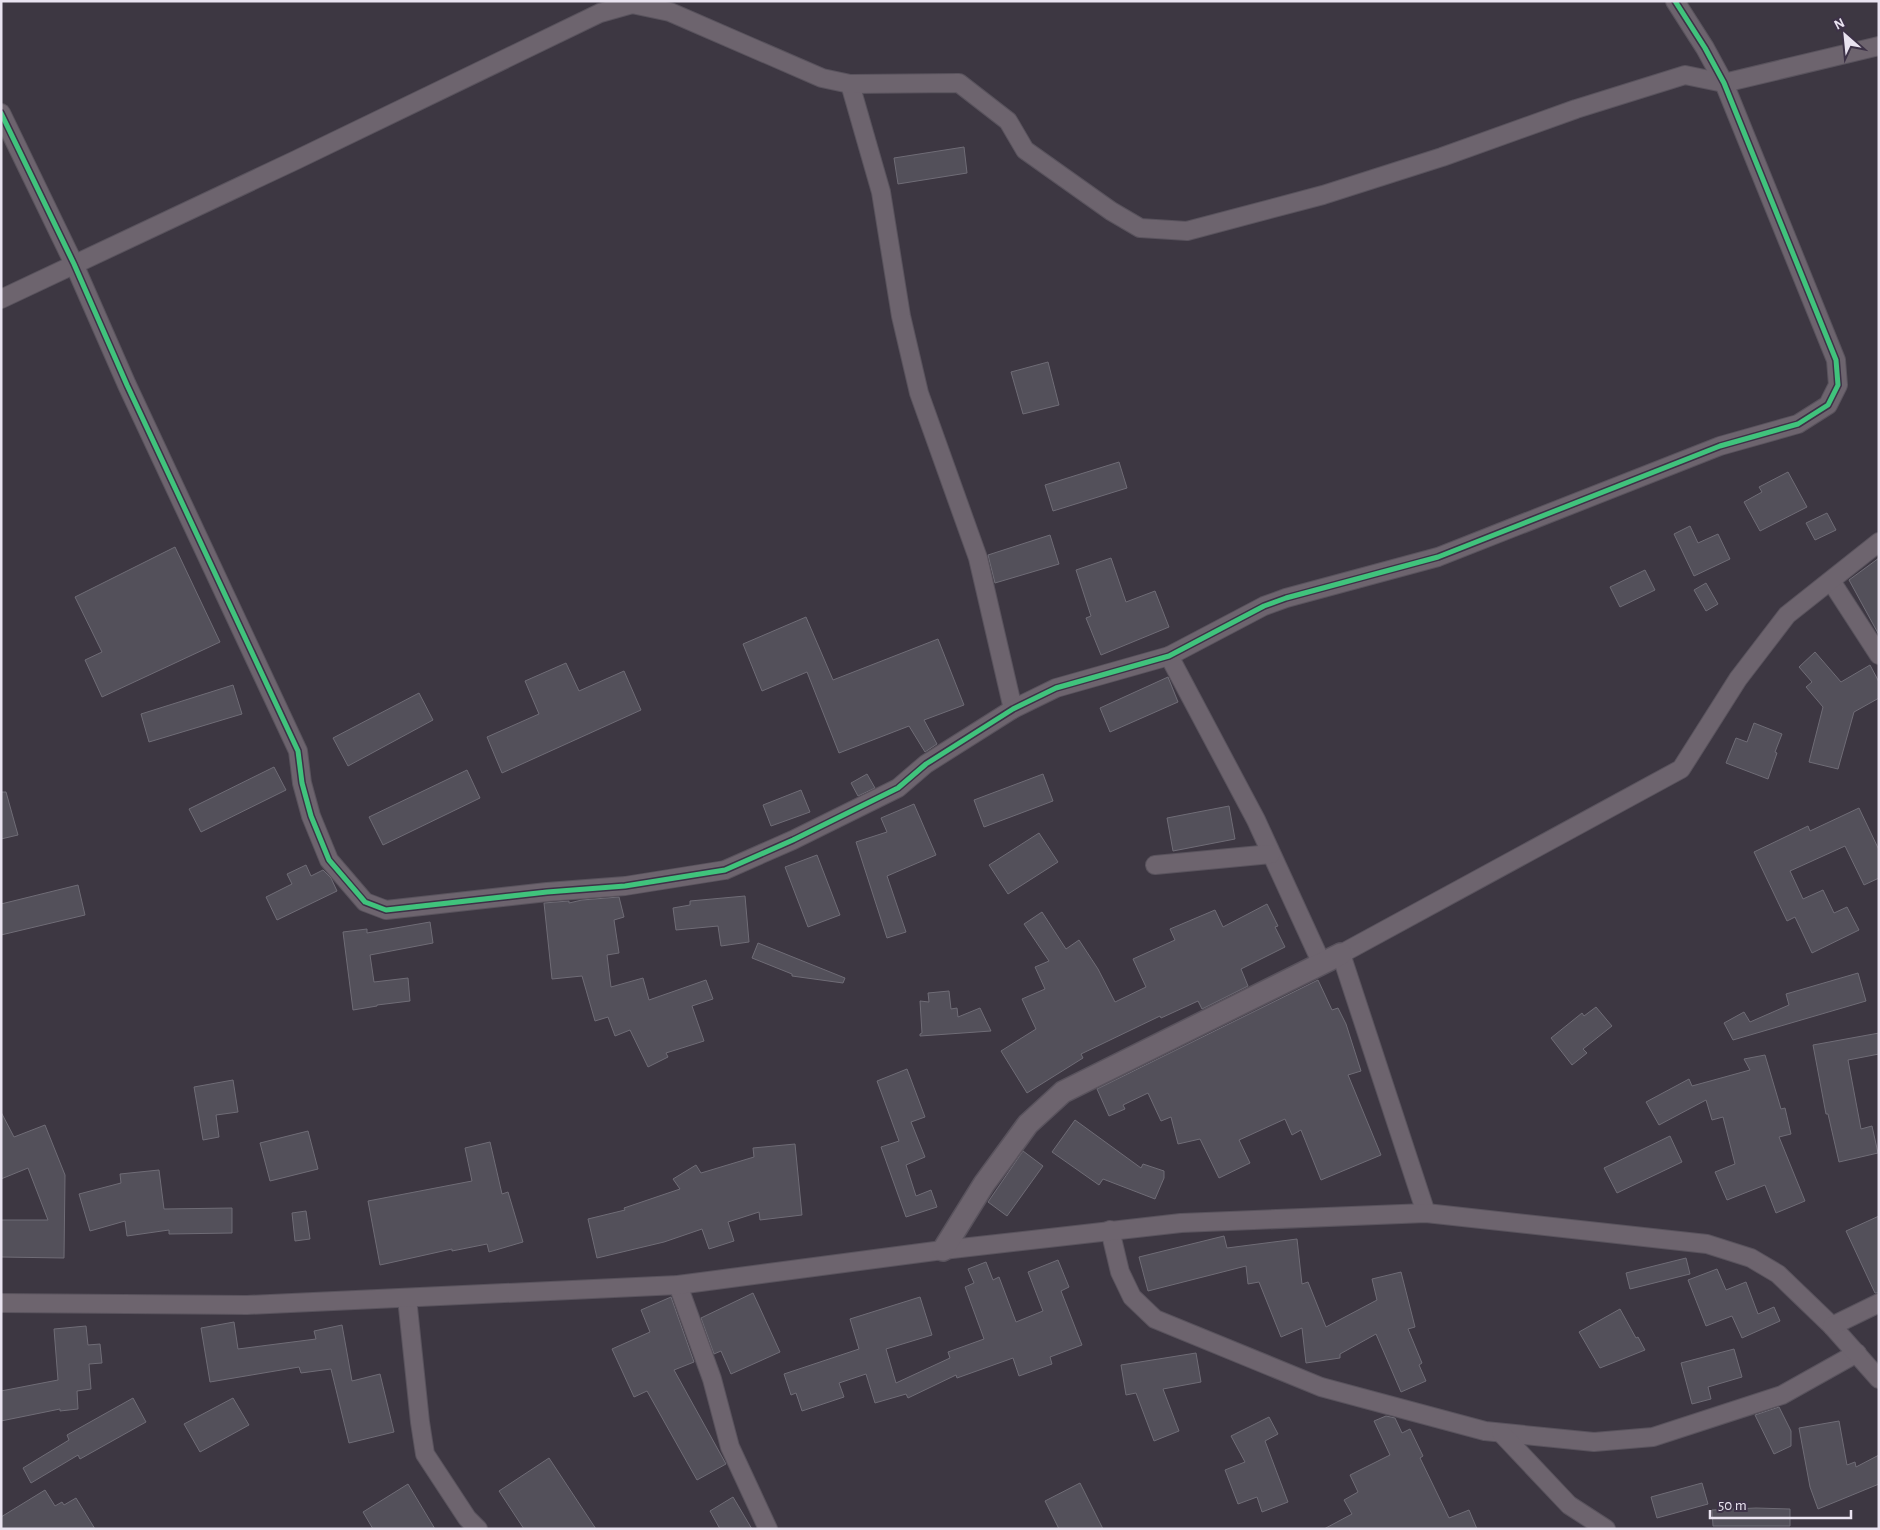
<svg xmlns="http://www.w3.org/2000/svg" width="1880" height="1530" font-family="'Alegreya Sans',sans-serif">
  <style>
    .building { fill: #53505a; stroke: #6f6c76 }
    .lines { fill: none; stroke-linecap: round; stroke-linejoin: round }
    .minor-casing { stroke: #59535d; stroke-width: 20 }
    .tertiary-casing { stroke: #59535d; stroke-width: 24 }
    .minor { stroke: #6d646e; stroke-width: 18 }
    .tertiary { stroke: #6d646e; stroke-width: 21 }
    .cycleway-casing { stroke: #3d3247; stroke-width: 8 }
    .cycleway { stroke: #40c37c; stroke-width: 5 }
  </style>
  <rect width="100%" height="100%" fill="#3d3742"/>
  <g class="building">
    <path d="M964 147 967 173 898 184 894 158Z"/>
    <path d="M1048 362 1059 405 1023 414 1011 372Z"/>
    <path d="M1119 462 1127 488 1053 511 1045 485Z"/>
    <path d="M1788 472 1807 507 1760 531 1744 502 1762 492 1759 487Z"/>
    <path d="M1827 513 1836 530 1815 540 1806 523Z"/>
    <path d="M1690 526 1698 543 1718 534 1730 559 1694 576 1674 534Z"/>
    <path d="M1050 535 1059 564 995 583 988 555Z"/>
    <path d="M175 547 220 642 102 697 85 660 102 652 75 597Z"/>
    <path d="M1111 558 1126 602 1155 591 1169 627 1101 655 1086 618 1091 616 1076 570Z"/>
    <path d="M1879 558V635L1849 580Z"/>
    <path d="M1645 570 1655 590 1620 607 1610 587Z"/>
    <path d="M1706 583 1718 604 1706 611 1694 590Z"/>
    <path d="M806 617 833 680 938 639 964 705 924 720 937 744 925 752 909 726 839 753 807 672 762 691 743 644Z"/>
    <path d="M1815 652 1841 682 1870 665 1879 682V698L1854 712 1838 769 1809 762 1823 707 1806 687 1812 682 1799 667Z"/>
    <path d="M566 663 579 691 624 671 641 710 502 773 487 737 539 714 525 681Z"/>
    <path d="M1168 677 1178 702 1110 732 1100 708Z"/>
    <path d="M233 685 242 714 149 742 141 714Z"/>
    <path d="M419 693 433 720 348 766 333 738Z"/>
    <path d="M1754 723 1782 734 1775 752 1777 753 1768 779 1726 763 1736 738 1747 742Z"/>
    <path d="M274 767 286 790 201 832 189 809Z"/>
    <path d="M467 770 480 798 383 845 369 817Z"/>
    <path d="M867 774 875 788 858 796 851 783Z"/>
    <path d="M1043 774 1053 801 984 827 974 800Z"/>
    <path d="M801 790 810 812 771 826 763 805Z"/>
    <path d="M1 792H6L18 835 1 839Z"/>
    <path d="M914 804 936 855 887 876 906 932 887 938 856 842 887 832 881 818Z"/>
    <path d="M1229 806 1235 839 1173 851 1167 818Z"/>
    <path d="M1859 808 1879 850V878L1864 885 1845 846 1790 871 1803 899 1823 890 1834 913 1847 907 1859 930 1812 953 1795 917 1787 921 1754 852 1808 826 1810 831Z"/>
    <path d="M1039 833 1058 862 1008 894 989 865Z"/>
    <path d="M817 855 840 915 808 927 785 867Z"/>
    <path d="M306 865 311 876 323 870 331 878 337 891 277 920 266 897 292 884 287 874Z"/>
    <path d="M78 885 85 915 1 935V904Z"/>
    <path d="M745 896 749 942 721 946 718 926 676 930 673 908 690 905V901Z"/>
    <path d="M619 897 624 917 614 920 619 953 607 955 611 987 643 978 649 1000 706 980 713 999 692 1006 704 1041 666 1053 668 1057 648 1067 630 1030 615 1036 608 1017 595 1021 582 976 552 979 544 903 569 901V903L582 900Z"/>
    <path d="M1267 904 1278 926 1275 927 1285 947 1241 969 1248 986 1202 1009 1198 1001 1161 1018 1160 1016 1081 1054 1083 1058 1027 1093 1001 1051 1036 1029 1022 999 1045 989 1035 967 1049 961 1024 924 1042 912 1066 949 1079 940 1098 969 1115 1002 1146 987 1133 959 1175 940 1170 929 1215 910 1223 927Z"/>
    <path d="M430 922 433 943 370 955 374 982 408 978 410 1001 377 1005V1006L353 1010 343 932 367 929V933Z"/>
    <path d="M758 943 845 978 843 983 792 976V974L752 958Z"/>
    <path d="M1858 973 1866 1001 1733 1040 1724 1023 1744 1012 1750 1022 1789 1005 1786 994Z"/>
    <path d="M1318 980 1332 1010 1338 1008 1346 1024 1361 1071 1348 1075 1381 1155 1321 1180 1301 1130 1292 1135 1285 1119 1239 1140 1250 1163 1219 1178 1200 1139 1178 1144 1171 1117 1161 1121 1148 1093 1123 1105 1125 1109 1109 1116 1097 1089Z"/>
    <path d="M949 991 951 1009 957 1008 958 1017 980 1008 991 1031 920 1036V1034L922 1033 920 1001 929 1002 928 993Z"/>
    <path d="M1596 1007 1612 1026 1583 1049 1587 1053 1572 1065 1551 1038 1582 1013 1584 1016Z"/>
    <path d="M1879 1033V1054L1848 1060 1861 1129 1872 1126 1878 1153 1839 1162 1828 1114H1826L1813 1045Z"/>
    <path d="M1765 1055 1781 1109 1785 1108 1791 1134 1779 1137 1805 1201 1776 1213 1765 1185 1727 1200 1715 1172 1735 1164 1723 1117 1712 1120 1706 1100 1659 1125 1646 1102 1689 1079 1692 1086 1750 1070 1744 1059Z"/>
    <path d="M907 1069 925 1117 911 1122 925 1157 906 1165 916 1196 931 1190 937 1207 906 1217 881 1147 899 1141 877 1081Z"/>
    <path d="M233 1080 238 1112 216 1115 219 1137 203 1140 194 1087Z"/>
    <path d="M1 1112 14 1137 45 1125 65 1175 64 1258 1 1257V1220H48L28 1168 1 1179Z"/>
    <path d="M1075 1120 1141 1168 1143 1164 1164 1171V1178L1155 1199 1103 1179 1099 1185 1052 1152Z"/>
    <path d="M308 1131 318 1169 270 1181 260 1143Z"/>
    <path d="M1670 1136 1682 1162 1617 1193 1604 1168Z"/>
    <path d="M490 1142 502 1194 508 1192 523 1242 489 1252 487 1244 452 1251V1249L380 1265 368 1201 472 1181 465 1148Z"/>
    <path d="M795 1144 802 1215 760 1220 759 1212 728 1222 734 1241 709 1249 702 1229 664 1242 597 1258 588 1219 625 1210 624 1208 680 1189 673 1179 696 1165 701 1173 754 1157 753 1148Z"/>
    <path d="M1023 1151 1043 1166 1007 1216 988 1202Z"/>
    <path d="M159 1170 164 1209 232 1208V1233L169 1234V1230L127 1236 125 1221 90 1231 79 1194 121 1183 120 1174Z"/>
    <path d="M306 1211 310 1239 295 1241 292 1213Z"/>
    <path d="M1879 1216V1293H1875L1846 1231Z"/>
    <path d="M1224 1236 1227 1248 1297 1239 1302 1284 1308 1282 1326 1327 1377 1300 1372 1279 1401 1272 1415 1327 1408 1329 1422 1363 1419 1365 1426 1381 1401 1392 1376 1334 1340 1354V1358L1306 1363 1302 1328 1281 1337 1259 1282 1248 1284 1246 1266 1148 1291 1139 1257Z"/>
    <path d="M1686 1258 1690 1274 1630 1289 1626 1273Z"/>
    <path d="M1058 1260 1069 1287 1061 1291 1082 1345 1050 1357 1052 1364 1019 1376 1013 1358 957 1378 956 1375 908 1398 906 1394 875 1403 866 1374 839 1383 844 1397 802 1411 796 1393 791 1395 784 1374 859 1349 850 1319 920 1297 932 1335 886 1349 896 1383 950 1358 948 1352 984 1339 965 1287 974 1283 968 1269 986 1262 993 1280 999 1277 1016 1322 1043 1311 1028 1272Z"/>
    <path d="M1717 1269 1726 1290 1746 1282 1758 1314 1774 1307 1780 1321 1742 1338 1732 1316 1706 1326 1688 1280Z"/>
    <path d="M753 1293 780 1352 731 1374 721 1351 714 1354 701 1318Z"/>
    <path d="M671 1297 694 1362 674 1370 726 1464 697 1480 647 1391 634 1397 612 1349 650 1332 641 1310Z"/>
    <path d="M1620 1309 1636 1338 1638 1337 1645 1350 1600 1368 1579 1332Z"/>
    <path d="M234 1322 238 1349 316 1339 314 1331 342 1325 352 1381 380 1374 394 1432 349 1443 331 1369 301 1373 299 1367 210 1382 201 1328Z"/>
    <path d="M86 1326 88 1345 100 1344 102 1363 89 1364 91 1389 77 1391 78 1409 60 1411V1409L1 1421V1391L58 1380 54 1329Z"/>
    <path d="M1734 1349 1742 1377 1708 1387 1711 1399 1692 1404 1681 1363Z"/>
    <path d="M1196 1353 1201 1382 1163 1389 1179 1431 1154 1441 1136 1393 1126 1395 1121 1365Z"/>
    <path d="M133 1398 146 1422 80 1459 78 1455 31 1483 23 1468 69 1440 67 1435Z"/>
    <path d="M233 1398 249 1425 200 1452 184 1424Z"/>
    <path d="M1779 1407 1791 1431V1446L1774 1454 1755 1415Z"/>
    <path d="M1386 1416 1395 1418 1402 1433 1410 1429 1423 1456 1420 1458 1449 1518 1469 1510 1477 1529H1324L1352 1514 1344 1500 1358 1492 1350 1475 1390 1455 1374 1421Z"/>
    <path d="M1269 1417 1278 1434 1265 1441 1288 1502 1262 1512 1257 1497 1238 1504 1225 1470 1245 1462 1231 1436Z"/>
    <path d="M1839 1421 1847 1465 1855 1462 1856 1467 1879 1455V1484L1818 1509 1810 1487 1799 1428Z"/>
    <path d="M549 1458 596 1529H524L499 1491Z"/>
    <path d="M1080 1483 1103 1529H1059L1045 1501Z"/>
    <path d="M1702 1483 1708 1504 1657 1518 1651 1497Z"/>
    <path d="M408 1484 435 1529H373L363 1512Z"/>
    <path d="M45 1490 55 1506 62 1502 64 1505 76 1498 95 1529H1V1517Z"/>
    <path d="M733 1497 752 1529H720L710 1511Z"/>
    <path d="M1756 1508 1790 1509V1526H1713L1712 1510Z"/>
  </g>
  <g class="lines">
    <defs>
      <g id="minor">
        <path d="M850 84 881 192 901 316 919 393 978 558 1013 709"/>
        <path d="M1 113 74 264 127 385 298 751 302 783 311 816 329 860 365 902 386 910 547 892 625 886 725 870 793 840 898 788 926 764 1013 709 1056 688 1169 656 1264 606 1286 598 1438 557 1720 446 1798 424 1828 405 1838 385 1836 360 1724 83 1705 48 1675 1"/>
        <path d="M1 299 296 160 600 13 632 4 670 12 822 78 850 84 959 83 1008 121 1025 150 1111 211 1140 228 1187 231 1323 195 1442 157 1576 109 1685 75 1724 83 1879 46"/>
        <path d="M1831 581 1879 655"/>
        <path d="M1169 656 1256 820 1322 964"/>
        <path d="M1155 865 1271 854"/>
        <path d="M1426 1213 1341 954 1681 769 1738 679 1787 615 1879 542"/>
        <path d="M1110 1230 1120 1272 1132 1297 1155 1319 1321 1387 1485 1431 1594 1442 1653 1437 1782 1395 1857 1353"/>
        <path d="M678 1285 712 1379 730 1447 768 1529"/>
        <path d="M407 1298 420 1422 425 1454 467 1518 478 1529"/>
        <path d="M1 1303 247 1305 678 1285 943 1250 1181 1223 1426 1213 1707 1244 1751 1258 1778 1274 1832 1326 1879 1379"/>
        <path d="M1832 1326 1879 1303"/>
        <path d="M1501 1433 1569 1505 1606 1529"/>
      </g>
      <path id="tertiary" d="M943 1250 984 1184 1028 1124 1063 1092 1341 954"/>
    </defs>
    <use href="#minor" class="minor-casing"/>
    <use href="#tertiary" class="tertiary-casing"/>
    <use href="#minor" class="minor"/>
    <use href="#tertiary" class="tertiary"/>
    <defs>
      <path id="cycleway" d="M1 113 74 264 127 385 298 751 302 783 311 816 329 860 365 902 386 910 547 892 625 886 725 870 793 840 898 788 926 764 1013 709 1056 688 1169 656 1264 606 1286 598 1438 557 1720 446 1798 424 1828 405 1838 385 1836 360 1724 83 1705 48 1675 1"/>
    </defs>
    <use href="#cycleway" class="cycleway-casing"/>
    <use href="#cycleway" class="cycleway"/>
  </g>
  <rect width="1880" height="1530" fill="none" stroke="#e9e3f0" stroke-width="5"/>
  <g transform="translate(1845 35) rotate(333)" stroke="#3d3247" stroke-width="4" paint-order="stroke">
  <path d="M0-4L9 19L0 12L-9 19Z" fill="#e9e3f0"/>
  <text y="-8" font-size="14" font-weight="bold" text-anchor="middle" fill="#e9e3f0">N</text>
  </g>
  <path d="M1710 1510v8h141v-8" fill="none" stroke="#e9e3f0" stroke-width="2.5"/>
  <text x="1718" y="1510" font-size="15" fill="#e9e3f0" stroke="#3d3247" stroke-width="4" paint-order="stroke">50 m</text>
</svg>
